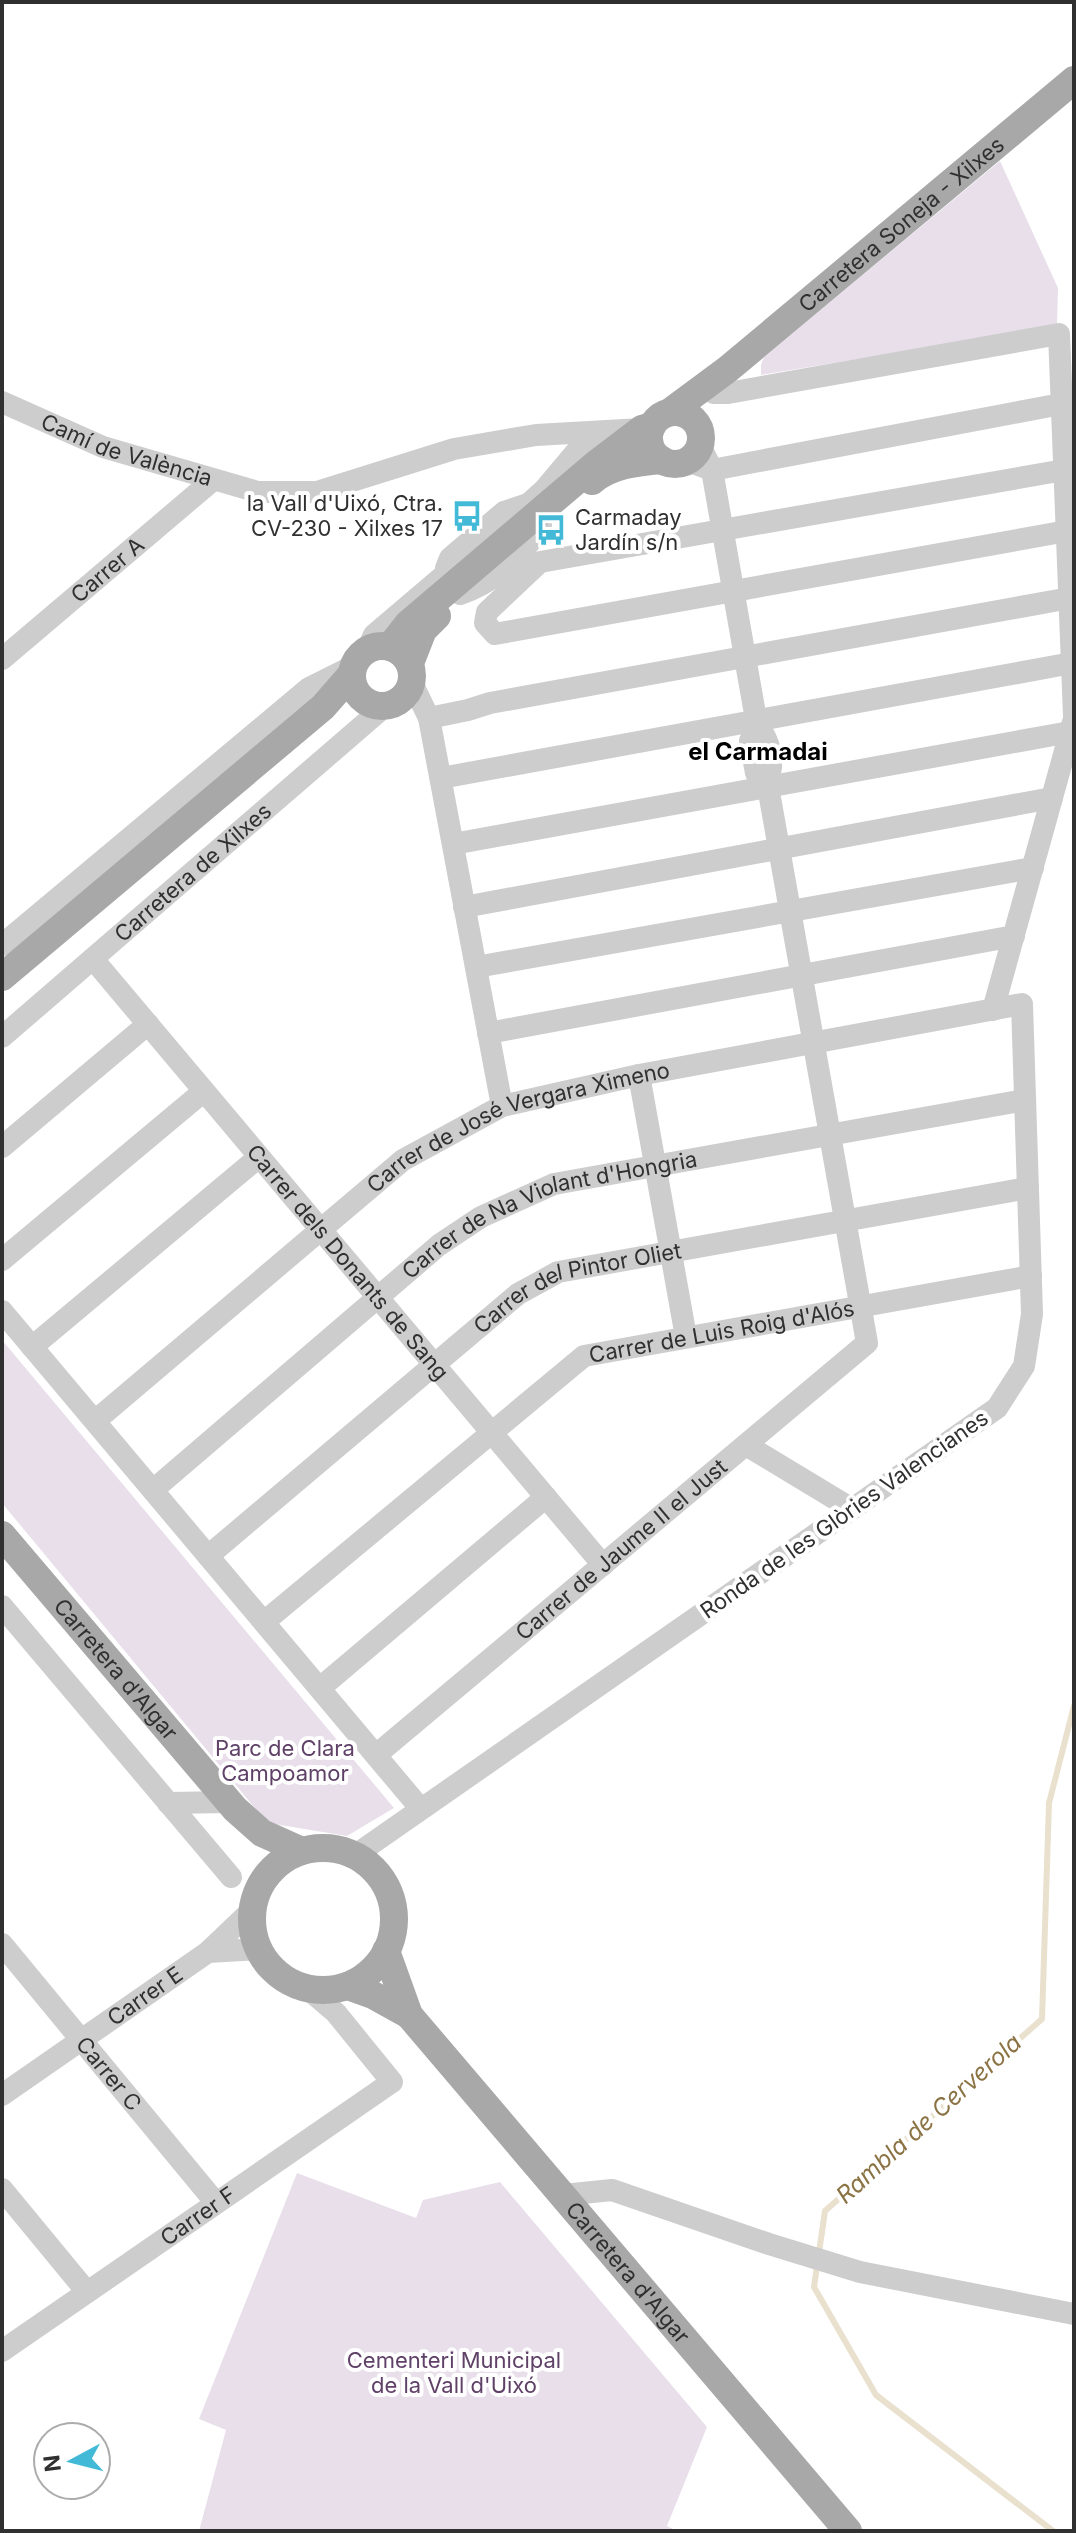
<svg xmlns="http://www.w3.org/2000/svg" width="1076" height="2533" font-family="Inter,sans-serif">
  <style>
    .green { fill: #e8dfeb }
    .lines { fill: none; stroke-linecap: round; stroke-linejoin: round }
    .stream { stroke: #e9e0cd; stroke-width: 6 }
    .minor { stroke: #cdcdcd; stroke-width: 22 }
    .major { stroke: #a8a8a8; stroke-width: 28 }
    .labels { text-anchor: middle; stroke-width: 8; stroke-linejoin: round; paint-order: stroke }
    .street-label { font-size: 22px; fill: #303030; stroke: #fff }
    .poi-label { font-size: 22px; fill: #303030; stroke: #fff; text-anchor: end }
    .park-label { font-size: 22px; fill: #604168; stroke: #fff }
    .neighbourhood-label { font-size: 24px; font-weight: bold; fill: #000; stroke: #fff }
    .water-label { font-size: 24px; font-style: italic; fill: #8b7344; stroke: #fff }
  </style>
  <rect width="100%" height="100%" fill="#fff"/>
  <g class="green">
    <path d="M1000 161 1058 288 1057 326 761 375V365L764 357Z"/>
    <path d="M2 1340 394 1808 347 1836 274 1824 259 1813 2 1503Z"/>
    <path d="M297 2173 416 2218 423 2200 500 2182 707 2427 667 2526 677 2531H199L226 2430 199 2419Z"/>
  </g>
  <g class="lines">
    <path class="stream" d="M1053 2531 876 2395 814 2287 825 2211 1042 2019 1049 1803 1074 1706"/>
    <g class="minor">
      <path d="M714 393H728L1059 334 1074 716"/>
      <path id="s1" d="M2 402 103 447 258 492H317L454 449 536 435 642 429"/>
      <path d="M687 461 712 470 1061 404"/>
      <path d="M1064 470 540 562 487 612 485 623 495 634 1067 531"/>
      <path d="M524 508 544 490 586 440 606 432"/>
      <path d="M446 568 450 558 504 512 528 504"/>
      <path d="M460 594C493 583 524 556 541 525"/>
      <path d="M367 650 374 635 461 561"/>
      <path id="s2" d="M2 659 213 480"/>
      <path d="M412 683 429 718 502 1106"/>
      <path d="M429 718 468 710 490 703 1070 598"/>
      <path d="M757 725 750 741 756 773 767 781"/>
      <path d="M441 778 1072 663"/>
      <path d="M453 844 1070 732"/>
      <path d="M464 907 1052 798"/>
      <path d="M2 945 309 688 353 666"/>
      <path id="s3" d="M93 959 603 1565"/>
      <path d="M476 967 1033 868"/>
      <path d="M993 1010 1073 722"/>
      <path d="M488 1033 1014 936"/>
      <path id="s4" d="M2 1037 384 707"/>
      <path d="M639 1075 686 1337"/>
      <path d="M2 1147 148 1024"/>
      <path d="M2 1260 204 1091"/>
      <path d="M2 1311 420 1808"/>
      <path d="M32 1347 259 1157"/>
      <path id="s5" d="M95 1421 403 1160 502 1106 639 1075 1022 1004 1032 1314 1024 1366 997 1408 354 1856"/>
      <path d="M746 1445 852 1509"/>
      <path id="s6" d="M153 1490 439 1245 481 1217 554 1184 1025 1100"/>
      <path id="s7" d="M208 1556 518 1294 558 1272 1028 1188"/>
      <path d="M2 1606 231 1877"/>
      <path id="s8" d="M264 1622 584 1356 1031 1276"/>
      <path d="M320 1688 546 1497"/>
      <path id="s9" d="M376 1755 867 1343 767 781C776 763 770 740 757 725L712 470 700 445"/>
      <path d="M168 1803 229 1802"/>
      <path id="s10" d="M2 1944 216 2203"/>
      <path d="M208 1952 258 1949"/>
      <path id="s11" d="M2 2095 208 1952 252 1910"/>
      <path d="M2 2189 87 2292"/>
      <path d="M563 2195 612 2190 769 2244 860 2272 1074 2314"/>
      <path id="s12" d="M2 2351 392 2082 336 2013 308 1989"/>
    </g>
    <g class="major">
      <path id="s13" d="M670 412 728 369 1074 80"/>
      <circle cx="675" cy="438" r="26"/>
      <path d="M592 481C611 465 637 462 662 460"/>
      <circle cx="382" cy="676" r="30"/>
      <path d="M390 647 408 624 596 464 642 429 652 426"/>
      <path d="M410 663 423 630 437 616"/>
      <path d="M2 977 323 707 351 675"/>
      <path id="s14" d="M2 1535 235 1809 262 1833 302 1851"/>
      <circle cx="323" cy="1919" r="71"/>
      <path id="s15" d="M386 1951 409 2015 848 2531"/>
      <path d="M348 1986 373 1995 409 2015"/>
    </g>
  </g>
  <defs>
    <symbol id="bus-bare" viewBox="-9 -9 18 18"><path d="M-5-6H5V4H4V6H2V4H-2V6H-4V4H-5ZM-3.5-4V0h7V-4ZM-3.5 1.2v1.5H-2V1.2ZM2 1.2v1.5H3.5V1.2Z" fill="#42b9d6" stroke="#fff" stroke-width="2.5" paint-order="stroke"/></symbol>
  </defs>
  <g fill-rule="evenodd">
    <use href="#bus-bare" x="445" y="494" width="44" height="44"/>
    <use href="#bus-bare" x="529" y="508" width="44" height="44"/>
  </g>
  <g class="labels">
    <g class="street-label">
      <text dy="8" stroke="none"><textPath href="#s13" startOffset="298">Carretera Soneja - Xilxes</textPath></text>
      <text dy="8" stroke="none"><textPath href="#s1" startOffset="134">Camí de València</textPath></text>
      <text dy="8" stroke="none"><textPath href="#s2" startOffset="138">Carrer A</textPath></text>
      <text dy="8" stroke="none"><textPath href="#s4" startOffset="252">Carretera de Xilxes</textPath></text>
      <text dy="8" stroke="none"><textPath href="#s5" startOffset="524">Carrer de José Vergara Ximeno</textPath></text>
      <text dy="8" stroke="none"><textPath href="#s6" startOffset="492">Carrer de Na Violant d'Hongria</textPath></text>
      <text dy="8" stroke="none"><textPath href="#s3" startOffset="396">Carrer dels Donants de Sang</textPath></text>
      <text dy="8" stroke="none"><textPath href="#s7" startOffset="464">Carrer del Pintor Oliet</textPath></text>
      <text dy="8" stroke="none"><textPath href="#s8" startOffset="556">Carrer de Luis Roig d'Alós</textPath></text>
      <text transform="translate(844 1514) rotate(-35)" y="8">Ronda de les Glòries Valencianes</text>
      <text dy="8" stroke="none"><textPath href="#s9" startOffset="320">Carrer de Jaume II el Just</textPath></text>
      <text dy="8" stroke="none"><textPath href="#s14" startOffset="176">Carretera d'Algar</textPath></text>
      <text dy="8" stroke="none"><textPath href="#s11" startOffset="174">Carrer E</textPath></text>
      <text dy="8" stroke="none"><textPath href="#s10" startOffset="168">Carrer C</textPath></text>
      <text dy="8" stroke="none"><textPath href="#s12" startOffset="238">Carrer F</textPath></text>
      <text dy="8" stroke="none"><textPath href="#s15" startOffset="406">Carretera d'Algar</textPath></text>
    </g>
    <g class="poi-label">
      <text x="443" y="511">la Vall d'Uixó, Ctra.<tspan x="443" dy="25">CV-230 - Xilxes 17</tspan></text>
      <text x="575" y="525" text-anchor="start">Carmaday<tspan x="575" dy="25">Jardín s/n</tspan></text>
    </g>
    <g class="park-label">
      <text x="285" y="1756">Parc de Clara<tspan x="285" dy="25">Campoamor</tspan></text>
      <text x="454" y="2368">Cementeri Municipal<tspan x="454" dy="25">de la Vall d'Uixó</tspan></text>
    </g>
    <g class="neighbourhood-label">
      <text x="758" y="760">el Carmadai</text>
    </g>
    <g class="water-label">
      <text transform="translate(929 2119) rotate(-42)" y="8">Rambla de Cerverola</text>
    </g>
  </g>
  <rect width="1076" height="2533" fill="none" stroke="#303030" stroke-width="8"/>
  <g transform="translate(72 2461) rotate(263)"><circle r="38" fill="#ffffff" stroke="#acacac" stroke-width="2"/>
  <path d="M0-6L14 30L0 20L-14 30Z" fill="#42b9d6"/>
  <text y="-12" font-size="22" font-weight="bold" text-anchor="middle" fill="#303030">N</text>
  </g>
</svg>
